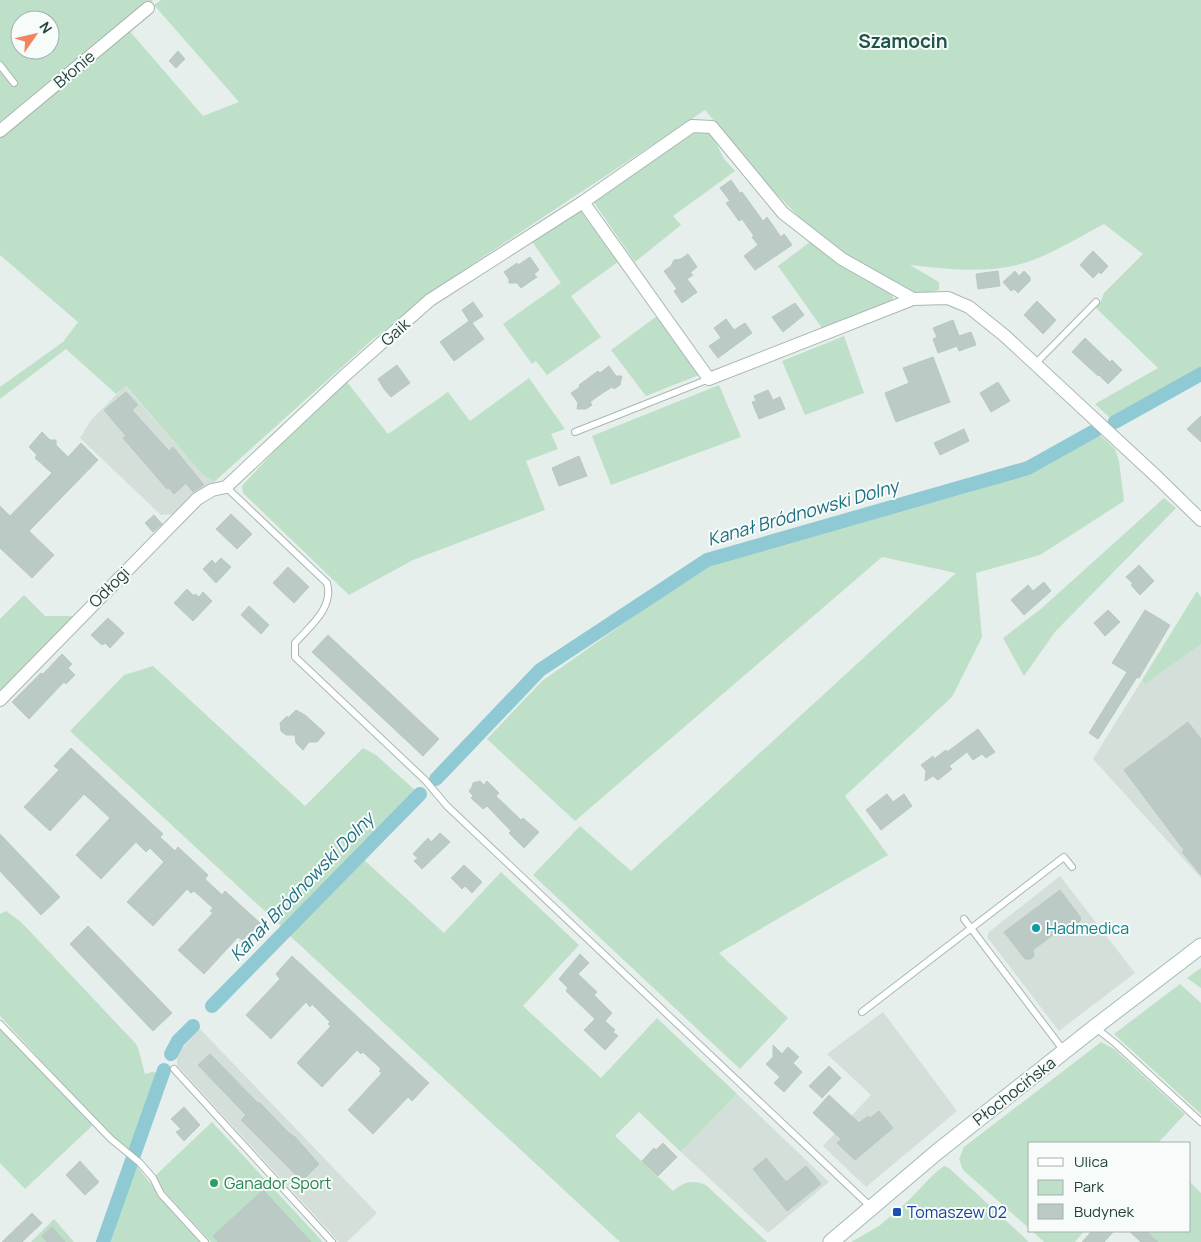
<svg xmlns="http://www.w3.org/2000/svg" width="1201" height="1242" font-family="Manrope,sans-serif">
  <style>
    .built { fill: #d4dfda }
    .green { fill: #bfe0c8; fill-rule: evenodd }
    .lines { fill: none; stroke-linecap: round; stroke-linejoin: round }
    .canal { stroke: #8ec9d4; stroke-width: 14 }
    .building { fill: #bbcac4; stroke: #b8c9c2 }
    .service-casing { stroke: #a8b8b2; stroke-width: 8 }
    .minor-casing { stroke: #a8b8b2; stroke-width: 14 }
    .secondary-casing { stroke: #a4bbb3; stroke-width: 17 }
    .service { stroke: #fff; stroke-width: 6 }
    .minor { stroke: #fff; stroke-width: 12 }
    .secondary { stroke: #fff; stroke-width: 15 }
    .culture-dot { fill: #0f9aa8; stroke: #f7fbf9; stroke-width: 2 }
    .leisure-dot { fill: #2e9e5b; stroke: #f7fbf9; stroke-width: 2 }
    .transit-dot { fill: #1a4fb4; stroke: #f7fbf9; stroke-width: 2 }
    .labels { text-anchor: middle; stroke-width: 4; stroke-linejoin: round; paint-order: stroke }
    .street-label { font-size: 16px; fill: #24423a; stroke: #f7fbf9 }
    .culture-label { font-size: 16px; fill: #0d838f; stroke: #f7fbf9; text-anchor: start }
    .leisure-label { font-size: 16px; fill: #27864d; stroke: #f7fbf9; text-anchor: start }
    .transit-label { font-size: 16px; fill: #164399; stroke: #f7fbf9; text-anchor: start }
    .water-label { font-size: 18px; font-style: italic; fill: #1c6f80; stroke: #f7fbf9 }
    .quarter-label { font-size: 19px; font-weight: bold; fill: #1f5548; stroke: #f7fbf9 }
  </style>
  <rect width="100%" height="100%" fill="#e6efeb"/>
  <g class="built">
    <path d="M125 386 202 474 214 482 177 514 161 515 80 438 91 420Z"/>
    <path d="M1201 643V878L1093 759 1142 680Z"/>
    <path d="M1060 876 1135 973 1059 1031 987 937 989 932Z"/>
    <path d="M883 1012 957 1111 866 1187 823 1146 871 1095 827 1054Z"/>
    <path d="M200 1029 377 1213 347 1242H339L177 1065V1054Z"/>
    <path d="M737 1094 829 1182 768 1233 681 1152Z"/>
  </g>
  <g class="green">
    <path d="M0 0H153L0 128ZM20 20H50V50H20Z"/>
    <path d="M161 0H1201V379L1115 428 1107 420 1110 418 1095 404 1158 368 1096 308 1101 301 1104 293 1143 254 1104 224C1075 239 1045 259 1013 266 979 273 945 269 910 265L939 282V290L916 296 854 262 800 218 762 179 705 110 477 261 373 339 214 482 202 474 126 386 116 394 66 349 0 399V387L63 342 78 322 0 255V136L127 28 203 116 239 102 154 5Z"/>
    <path d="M699 130 711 133 724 159 735 171 673 216 681 225 635 262 593 201Z"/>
    <path d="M580 210 618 262 571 296 601 337 547 375 536 361 532 364 503 324 561 283 531 240Z"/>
    <path d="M810 242 888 290 893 297 892 301 822 328 778 266Z"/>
    <path d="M657 316 699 375 646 396 611 350Z"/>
    <path d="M844 336 864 393 805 415 782 361Z"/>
    <path d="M529 378 565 429 551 434 558 449 526 461 545 510 413 560 349 595 243 493 242 486 277 448 347 382 388 434 448 392 470 421Z"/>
    <path d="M719 385 741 437 611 485 592 436Z"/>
    <path d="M1100 435 1115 449 1119 461 1124 501 1040 555 976 573 982 637 952 697 845 796 888 855 719 953 788 1018 740 1069 533 875 580 826 631 871 956 573 882 557 575 821 487 739 542 681 708 564 967 493 1034 471Z"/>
    <path d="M1164 498 1176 508 1055 632 1024 676 1003 638 1042 608Z"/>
    <path d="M1197 591 1201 597V644L1145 684 1142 680Z"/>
    <path d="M24 595 45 616H73L76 618 0 694V619Z"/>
    <path d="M153 666 305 806 363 748 376 755 416 791 282 927 70 731 124 675Z"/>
    <path d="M362 858 444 933 501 872 579 945 523 1006 601 1078 657 1018 737 1094 681 1152 639 1112 615 1136 673 1191C683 1182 692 1179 706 1185L767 1242H620L288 934Z"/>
    <path d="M6 911 21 922 136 1044 139 1051 145 1074 152 1072 158 1073 130 1151 109 1134 0 1016V914Z"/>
    <path d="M1201 968V988L1187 978Z"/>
    <path d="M1180 984 1201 1003V1114L1114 1034Z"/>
    <path d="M0 1028 93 1125 25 1189 0 1163Z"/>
    <path d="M1101 1042 1114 1049 1185 1114 1158 1143H1030V1229L963 1170 959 1159 964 1147Z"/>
    <path d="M212 1122 323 1242H211L164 1191 155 1176Z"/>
    <path d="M136 1165 174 1214 200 1242H108Z"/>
    <path d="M944 1166 949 1168 1029 1242H851L879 1226 893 1214 895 1216 901 1211 900 1208C916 1195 927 1178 944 1166Z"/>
    <path d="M1190 1182 1201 1193V1242H1158L1146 1231H1190Z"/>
    <path d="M54 1219 74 1242H31Z"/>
    <path d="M1032 1231H1084L1075 1242H1044Z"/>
  </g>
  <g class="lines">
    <g class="canal">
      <path d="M1115 422 1201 374"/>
      <path d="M436 779 540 670 707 560 1028 468 1096 430"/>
      <path d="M212 1006 420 794"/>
      <path d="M171 1054 178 1041 193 1026"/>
      <path d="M103 1242 164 1070"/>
    </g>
  </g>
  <g class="building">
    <path d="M178 51 185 59 176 68 169 61Z"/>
    <path d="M731 180 740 193 742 192 763 221 767 217 781 237 784 234 792 245 755 270 744 256 758 245 752 237 754 236 742 219 739 221 726 203 730 201 720 188Z"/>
    <path d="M1093 251 1108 266 1101 274 1099 272 1093 278 1080 265Z"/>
    <path d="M688 254 697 267 690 273 693 275 687 279 697 292 682 303 674 291 677 289 664 271 671 266 674 260 681 259Z"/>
    <path d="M530 257 539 270 534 274 537 277 521 288 517 283H509V279L504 272 517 263 518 265Z"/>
    <path d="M998 271 1000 286 978 289 976 274Z"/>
    <path d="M1015 271 1019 276 1024 271 1030 277V281L1018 293 1014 289 1011 291 1003 282Z"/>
    <path d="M1037 301 1056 320 1043 334 1024 315Z"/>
    <path d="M473 302 483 316 472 323 484 339 454 361 440 342 469 321 462 310Z"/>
    <path d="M795 303 804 315 783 332 772 317Z"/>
    <path d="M726 319 734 330 745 323 752 333 718 358 709 346 721 338 714 328Z"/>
    <path d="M953 320 959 336 971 332 976 345 959 351 957 346 938 353 933 339 937 337 933 328Z"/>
    <path d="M1085 338 1110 362 1112 360 1122 370 1108 384 1099 375 1098 376 1072 352Z"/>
    <path d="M933 357 950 402 896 422 885 393 909 383 903 368Z"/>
    <path d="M397 365 410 383 391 397 384 389 378 379Z"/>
    <path d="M609 366 616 376H622L620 385 614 389 612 387 601 394 590 402 592 405 586 409H577L578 403 571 393 580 387 579 385 598 371 600 373Z"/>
    <path d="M998 382 1010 401 991 412 980 393Z"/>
    <path d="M768 390 773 400 780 397 785 409 759 419 752 402 756 401 754 396Z"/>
    <path d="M126 392 138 405 132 410 169 451 173 447 204 485 193 492 186 483 174 494 169 488 167 489 123 438 126 436 104 410Z"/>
    <path d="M1201 416V442L1187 429Z"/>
    <path d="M964 429 969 441 940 455 934 443Z"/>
    <path d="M42 432 50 440H56V445L68 457 81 443 98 460 29 531 54 555 32 578 0 548V506L10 516 52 473 35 458 37 455 29 447Z"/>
    <path d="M579 456 587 476 559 486 552 468Z"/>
    <path d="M231 514 252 534 237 549 216 529Z"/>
    <path d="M154 515 162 524 153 532 145 523Z"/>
    <path d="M221 558 231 567 216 583 203 569 212 560 215 564Z"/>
    <path d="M1139 565 1154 581 1140 595 1131 585 1133 584 1126 577Z"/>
    <path d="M288 567 309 587 294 603 273 583Z"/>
    <path d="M1044 582 1051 591 1024 615 1011 600 1028 585 1033 591Z"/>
    <path d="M187 589 194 596 195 594 199 597 203 592 212 601 193 621 174 603Z"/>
    <path d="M249 606 269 625 261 634 241 615Z"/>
    <path d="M1108 610 1120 622 1105 636 1094 623Z"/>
    <path d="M1145 610 1170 625 1139 678 1137 677 1098 739 1089 733 1127 672 1112 663Z"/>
    <path d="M108 618 124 633 110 648 105 643 102 645 91 635Z"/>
    <path d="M328 635 439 739 423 756 312 652Z"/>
    <path d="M62 654 72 664 68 668 75 675 66 684 64 682 60 686 29 719 12 702 41 673 43 674Z"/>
    <path d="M296 710 305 715 325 733 317 742H309L303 750 296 743 295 735H286L281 731 280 723 287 716 288 718Z"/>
    <path d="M1188 722 1201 739V875L1182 852 1184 850 1124 770Z"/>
    <path d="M978 729 995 752 986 758 982 754 973 760 967 752 949 766 952 769 938 780 933 776 925 781 926 771 921 765 933 756 934 759 946 750 947 752Z"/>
    <path d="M71 748 163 834 160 837 175 851 178 847 208 875 205 879 222 895 225 891 260 923 243 941 238 937 204 974 178 950 213 913 210 911 213 908 194 891 191 893 187 889 153 926 127 902 164 862 150 848 146 852 136 842 101 879 76 855 110 818 95 804 84 794 50 831 24 807 59 770 54 766Z"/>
    <path d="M480 781 484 785 487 781 499 793 496 796 521 820 523 818 539 832 524 848 509 833 511 831 487 806 483 809 471 798 473 796 469 791 472 787 473 783Z"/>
    <path d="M887 794 893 802 904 794 912 806 881 830 866 810Z"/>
    <path d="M440 833 450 842 422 869 414 861 418 858 413 854 428 838 431 842Z"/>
    <path d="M0 834 60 897 41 915 0 871Z"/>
    <path d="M464 865 482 882 472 893 465 886 462 889 451 878Z"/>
    <path d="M1060 890 1081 918 1080 921 1077 924 1070 922 1033 950 1034 956 1031 959H1025L1004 932Z"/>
    <path d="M88 926 172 1013 153 1031 70 944Z"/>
    <path d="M580 954 589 963 578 974 597 992 594 995 612 1013 605 1021 615 1030 613 1032 618 1036 605 1050 584 1030 595 1019 566 991 568 988 559 979Z"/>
    <path d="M292 956 429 1083 412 1101 408 1097 373 1134 348 1110 382 1073 379 1071 381 1069 363 1052 361 1054 357 1050 322 1087 297 1063 331 1026 328 1024 330 1022 312 1004 310 1007 306 1002 271 1039 246 1015 280 979 276 974Z"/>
    <path d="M773 1045 782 1054 788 1047 799 1057 793 1063 802 1072 784 1092 774 1083 780 1077 766 1064 773 1057Z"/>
    <path d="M210 1054 258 1103 259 1102 289 1133 295 1137 319 1164 302 1181 241 1120 246 1115 198 1065Z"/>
    <path d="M829 1066 841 1078 822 1098 809 1086Z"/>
    <path d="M829 1095 859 1123 868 1116 870 1118 879 1111 893 1128 855 1160 837 1143 841 1139 813 1113Z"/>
    <path d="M184 1107 200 1125 184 1141 176 1132 181 1129 171 1119Z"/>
    <path d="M663 1143 677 1157 658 1176 642 1161 654 1148 656 1150Z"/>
    <path d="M766 1158 786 1182 806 1166 821 1184 787 1211 753 1169Z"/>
    <path d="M80 1161 99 1182 85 1195 66 1175Z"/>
    <path d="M263 1190 311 1242H218L213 1236Z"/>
    <path d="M32 1213 42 1223 22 1242H2Z"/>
    <path d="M52 1227 65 1242H47L42 1236Z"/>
    <path d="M1092 1231H1114L1104 1242H1082Z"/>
    <path d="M1129 1231H1146L1158 1242H1141Z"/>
  </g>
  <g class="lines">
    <defs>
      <g id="service">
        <path d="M0 65 14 83"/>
        <path d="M1035 364 1096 302"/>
        <path d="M575 432 709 379"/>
        <path d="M226 487 327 583C334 608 310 626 295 643V657L425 780 447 806 872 1208"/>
        <path d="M964 919 1064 1051"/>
        <path d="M862 1012 1064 857 1072 867"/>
        <path d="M0 1024 111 1139 140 1163 153 1178 161 1194 205 1242"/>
        <path d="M1096 1028 1116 1044 1201 1122"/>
        <path d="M174 1069 332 1242"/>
      </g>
      <g id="minor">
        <path d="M0 131 148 8"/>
        <path d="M583 202 709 379 913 299 948 298 969 307 1005 336 1157 477 1201 520"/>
        <path d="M0 700 197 499 212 490 226 487 343 377 430 300 583 202 692 126 712 127 783 213 842 259 913 299"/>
      </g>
      <path id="secondary" d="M831 1242 937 1152 1095 1027 1201 946"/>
    </defs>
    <use href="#service" class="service-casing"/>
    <use href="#minor" class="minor-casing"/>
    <use href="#secondary" class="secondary-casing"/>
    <use href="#service" class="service"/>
    <use href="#minor" class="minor"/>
    <use href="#secondary" class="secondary"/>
  </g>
  <circle class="culture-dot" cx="1036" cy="928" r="5"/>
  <circle class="leisure-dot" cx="214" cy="1183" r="5"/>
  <rect class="transit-dot" x="892" y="1207" width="10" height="10" rx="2.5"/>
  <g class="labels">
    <g class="street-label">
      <text transform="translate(74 69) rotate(-40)" y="6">Błonie</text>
      <text transform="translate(395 332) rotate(-42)" y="6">Gaik</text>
      <text transform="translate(109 587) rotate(-45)" y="6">Odłogi</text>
      <text transform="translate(1014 1091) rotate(-38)" y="6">Płochocińska</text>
    </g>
    <g class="culture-label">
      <text x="1046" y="934">Hadmedica</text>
    </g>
    <g class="leisure-label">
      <text x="224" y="1189">Ganador Sport</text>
    </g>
    <g class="transit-label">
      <text x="907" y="1218">Tomaszew 02</text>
    </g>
    <g class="water-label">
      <text transform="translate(803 513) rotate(-16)" y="6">Kanał Bródnowski Dolny</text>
      <text transform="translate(302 887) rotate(-46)" y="6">Kanał Bródnowski Dolny</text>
    </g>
    <g class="quarter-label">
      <text x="903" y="48">Szamocin</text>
    </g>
  </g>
  <rect x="1028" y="1142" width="162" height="90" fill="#f7fbf9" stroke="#a3b1ad"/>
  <rect x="1038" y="1158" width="25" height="8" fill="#ffffff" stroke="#a3b1ad"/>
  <text x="1074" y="1167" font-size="15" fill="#24423a">Ulica</text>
  <rect x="1038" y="1180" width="25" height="15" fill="#bfe0c8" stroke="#a3b1ad"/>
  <text x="1074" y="1192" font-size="15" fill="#24423a">Park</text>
  <rect x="1038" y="1204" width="25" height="15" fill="#bbcac4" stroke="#a3b1ad"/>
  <text x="1074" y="1217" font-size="15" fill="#24423a">Budynek</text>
  <g transform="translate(35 35) rotate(56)"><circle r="24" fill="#f7fbf9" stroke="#a3b1ad"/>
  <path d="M0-4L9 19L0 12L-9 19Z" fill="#f4845f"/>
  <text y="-8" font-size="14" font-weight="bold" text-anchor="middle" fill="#24423a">N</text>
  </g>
</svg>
